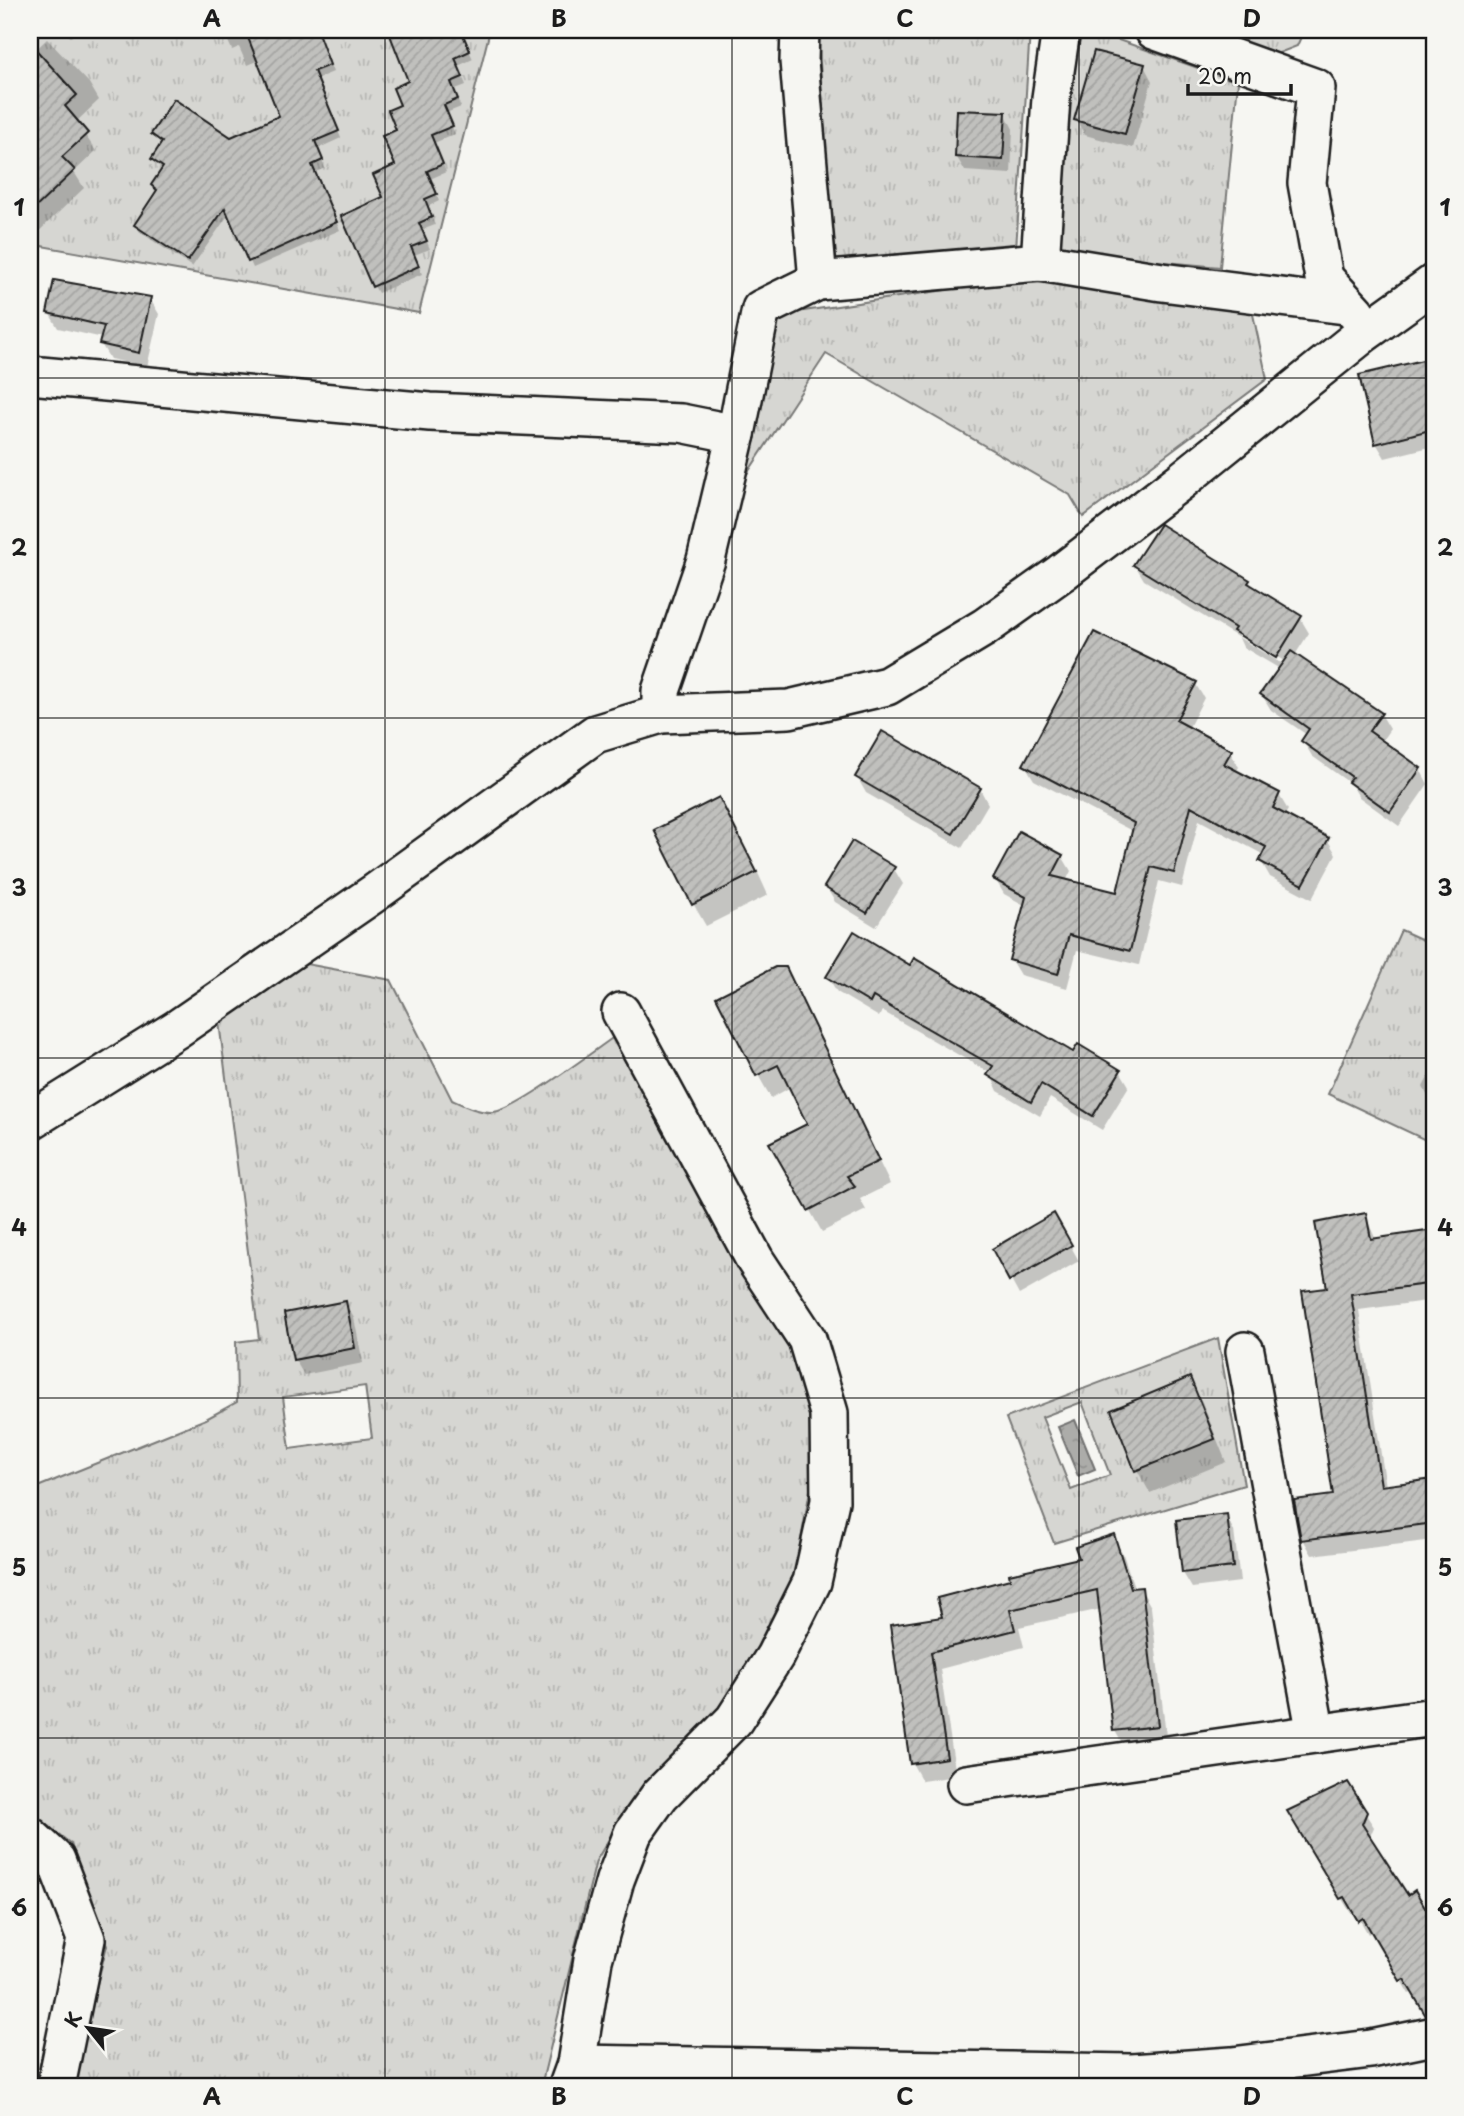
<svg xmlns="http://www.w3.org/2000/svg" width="1464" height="2116" font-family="'Playpen Sans',sans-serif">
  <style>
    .grass { fill: url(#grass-tufts); stroke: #797977; stroke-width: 2; fill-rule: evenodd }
    .water { fill: url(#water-ripples); stroke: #727271; stroke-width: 2 }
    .shadow { fill: #0003; fill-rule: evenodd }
    .building { fill: url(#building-hatch); stroke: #1c1c1c; stroke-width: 2 }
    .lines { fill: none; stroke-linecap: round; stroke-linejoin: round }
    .minor-casing { stroke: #1c1c1c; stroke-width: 42 }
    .minor { stroke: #f6f6f2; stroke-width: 37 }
    .grid { fill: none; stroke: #1c1c1c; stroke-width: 2; stroke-opacity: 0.55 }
    .neatline { fill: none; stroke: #1c1c1c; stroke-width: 2.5 }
    .grid-label { font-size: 23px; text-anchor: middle; font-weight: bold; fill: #1c1c1c }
  </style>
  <defs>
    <pattern id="grass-tufts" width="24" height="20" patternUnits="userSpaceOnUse" patternTransform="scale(1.75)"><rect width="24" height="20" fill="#d6d6d2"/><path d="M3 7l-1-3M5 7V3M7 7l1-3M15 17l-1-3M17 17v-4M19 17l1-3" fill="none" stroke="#b7b7b4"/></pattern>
    <pattern id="water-ripples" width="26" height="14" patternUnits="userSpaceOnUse" patternTransform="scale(1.75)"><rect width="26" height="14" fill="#acaca9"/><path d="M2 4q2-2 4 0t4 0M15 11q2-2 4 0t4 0" fill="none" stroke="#939391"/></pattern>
    <pattern id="building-hatch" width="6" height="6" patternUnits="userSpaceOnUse" patternTransform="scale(1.75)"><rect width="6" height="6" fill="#c0c0bd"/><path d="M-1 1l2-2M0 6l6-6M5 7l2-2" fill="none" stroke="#a4a4a2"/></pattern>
  </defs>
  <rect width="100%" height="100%" fill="#f6f6f2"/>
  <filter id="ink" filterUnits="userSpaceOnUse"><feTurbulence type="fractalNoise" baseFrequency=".0143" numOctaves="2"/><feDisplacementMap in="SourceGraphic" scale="14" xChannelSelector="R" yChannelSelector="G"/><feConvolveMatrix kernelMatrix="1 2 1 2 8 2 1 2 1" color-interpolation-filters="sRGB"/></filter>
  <g filter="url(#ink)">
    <g class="grass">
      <path d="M30 30H490L419 313 30 244Z"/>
      <path d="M818 30H1030L1016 249 832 262Z"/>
      <path d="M1081 30H1090L1238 82 1220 267 1055 252 1062 103Z"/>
      <path d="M1203 30H1304L1297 46 1274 55Z"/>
      <path d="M1032 277 1251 305 1267 379 1083 517 1070 495 826 354 735 492 777 315Z"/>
      <path d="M1401 930 1434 945V1144L1328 1094Z"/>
      <path d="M301 963 391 980 452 1100C465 1106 479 1113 493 1112 516 1111 597 1048 621 1032L796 1346 815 1421 810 1490 795 1573 762 1640 715 1713 625 1812 596 1861 541 2086H71L107 1945 71 1844 30 1811V1490L206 1419 237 1402 236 1342 259 1339 219 1022ZM365 1386 372 1438 290 1449 283 1397Z"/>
      <path d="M1218 1338 1244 1485 1054 1543 1006 1418ZM1082 1402 1110 1475 1071 1490 1042 1417Z"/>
    </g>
    <path class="water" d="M1075 1420 1095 1469 1078 1476 1058 1427Z"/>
    <g class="shadow">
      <path d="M60 30H76L71 37Z"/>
      <path d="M223 30H317L333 72 316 79 341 138 317 149 325 168 314 173 340 230 253 268 229 214 192 267 140 232 136 225 157 193 153 186 163 170 153 159 162 145 153 134 231 139 281 117 259 60 247 65 239 47 232 50Z"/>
      <path d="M390 30H467L462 35 473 59 458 66 466 85 453 90 461 107 446 113 455 134 434 143 446 172 430 179 439 201 427 207 435 225 422 230 430 249 414 255 422 274 378 293 374 286 385 198 397 166 398 131 410 82Z"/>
      <path d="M47 39 89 83 99 100 76 122 96 151 74 172 84 188 32 238 30 55Z"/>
      <path d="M1144 66 1152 81 1133 148 1085 135 1076 120Z"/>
      <path d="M1005 113 1013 129 1011 174 965 171 956 156Z"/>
      <path d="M150 299 159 314 147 367 110 359 101 344 103 338 58 328 49 313Z"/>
      <path d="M1434 359V446L1385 458 1376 443 1361 377Z"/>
      <path d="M1135 565 1249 581 1254 589 1300 618 1309 633 1295 655 1381 714 1390 729 1381 742 1420 769 1428 784 1399 826 1359 797 1351 784 1312 756 1303 741 1307 735 1271 710 1262 695 1280 669 1243 647 1239 638 1144 580ZM1238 633 1284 661 1282 664 1238 637Z"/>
      <path d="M1195 683 1204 698 1188 729 1230 752 1239 767 1236 772 1279 795 1288 810 1284 816 1327 839 1336 854 1312 899 1270 877 1261 861 1264 855 1199 820 1182 887 1159 881 1139 965 1077 950 1067 988 1020 975 1011 960 1026 906 1004 894 995 879 1062 856 1071 871 1066 881 1118 894 1134 832 1034 780 1025 765Z"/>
      <path d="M857 777 980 789 988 804 962 848 866 793Z"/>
      <path d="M894 869 903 884 876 927 835 902 826 887Z"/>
      <path d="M758 873 768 895 706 926 694 905Z"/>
      <path d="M911 967 1074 1054 1120 1071 1129 1086 1102 1130 1050 1098 1040 1116 998 1091 990 1073 882 1011 879 1017 837 992 828 977Z"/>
      <path d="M785 969 890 1184 860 1199 866 1210 822 1232 772 1143 810 1125 791 1087 771 1098 758 1075Z"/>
      <path d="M1434 1066V1108L1423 1087Z"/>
      <path d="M1365 1215 1376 1240 1432 1232 1434 1236V1300L1359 1310 1386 1487 1434 1481V1540L1312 1555 1303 1539 1335 1497 1329 1289Z"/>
      <path d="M1054 1216 1079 1261 1019 1295 994 1249Z"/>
      <path d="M345 1303 354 1318 363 1363 304 1375 295 1360Z"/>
      <path d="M1189 1380 1202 1402 1226 1462 1150 1493 1137 1470Z"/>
      <path d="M1226 1516 1234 1531 1240 1582 1192 1588 1183 1573 1177 1521Z"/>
      <path d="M1113 1537 1123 1554 1135 1590 1141 1589 1151 1607 1167 1744 1125 1748 1115 1731 1101 1609 1019 1627 1024 1647 940 1669 956 1776 922 1781 912 1763 892 1626 944 1618 1081 1559Z"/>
      <path d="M1365 1813 1374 1827 1369 1839 1407 1897 1415 1892 1434 1925V2016L1429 2019 1413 1992 1409 1994 1372 1932 1368 1934 1354 1910 1350 1912 1297 1826Z"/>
    </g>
    <g class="building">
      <path d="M245 30H317L330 65 314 71 339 131 315 141 323 160 312 165 337 222 248 262 225 208 188 261 134 225 157 190 151 185 163 167 151 159 162 142 151 134 174 99 231 137 279 116Z"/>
      <path d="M388 30H461L470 51 455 58 463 77 451 82 458 99 444 105 453 126 431 135 443 164 427 171 437 194 425 199 432 217 419 223 427 241 411 247 419 266 372 287 341 216 383 197 373 175 395 165 382 136 396 130 388 110 400 105 393 88 408 81Z"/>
      <path d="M30 43 77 95 65 106 88 133 62 157 75 170 30 213Z"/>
      <path d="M1094 51 1145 64 1125 134 1074 120Z"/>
      <path d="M957 110 1006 112 1003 160 955 157Z"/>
      <path d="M54 280 151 297 139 353 99 344 104 326 47 313Z"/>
      <path d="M1423 360 1434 408V429L1375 444 1359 375Z"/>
      <path d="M1160 524 1250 580 1248 583 1302 616 1276 658 1233 631 1235 628 1133 565Z"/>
      <path d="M1094 632 1197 682 1176 720 1232 750 1224 764 1280 793 1273 808 1329 838 1303 885 1259 861 1266 847 1191 806 1174 873 1151 867 1130 951 1069 935 1058 974 1009 960 1026 897 993 879 1019 831 1063 855 1052 876 1117 892 1134 823 1023 765Z"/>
      <path d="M1291 651 1382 713 1369 731 1421 768 1390 812 1348 782 1352 777 1301 741 1309 729 1260 694Z"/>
      <path d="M882 731 981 788 953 834 855 777Z"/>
      <path d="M719 797 757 872 692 905 654 830Z"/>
      <path d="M852 841 895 867 867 913 824 887Z"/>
      <path d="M854 931 910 965 914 958 1073 1052 1078 1044 1121 1070 1093 1116 1041 1084 1031 1102 987 1075 993 1066 873 997 870 1003 826 977Z"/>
      <path d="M775 967H786L879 1161 847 1176 855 1186 808 1211 769 1143 807 1124 778 1065 756 1076 716 997Z"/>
      <path d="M1054 1213 1072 1245 1009 1281 992 1249Z"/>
      <path d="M1366 1213 1371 1239 1434 1230V1283L1351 1294 1381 1486 1434 1479V1523L1301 1540 1294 1500 1333 1495 1302 1291 1327 1288 1315 1223Z"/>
      <path d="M346 1301 355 1348 293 1360 284 1313Z"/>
      <path d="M1190 1377 1215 1439 1135 1471 1111 1410Z"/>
      <path d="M1227 1514 1233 1567 1182 1573 1176 1520Z"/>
      <path d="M1114 1534 1131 1588 1142 1587 1158 1726 1113 1731 1097 1590 1010 1610 1015 1630 931 1652 947 1758 910 1764 890 1625 942 1617 937 1598 1010 1579 1009 1574 1079 1558 1075 1547Z"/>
      <path d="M1348 1782 1367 1812 1362 1824 1408 1895 1415 1890 1434 1922V2016H1426L1404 1979 1400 1981 1363 1918 1358 1921 1344 1897 1340 1899 1287 1811Z"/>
    </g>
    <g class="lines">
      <defs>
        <g id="minor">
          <path d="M800 30 799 61 818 281"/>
          <path d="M1061 30 1051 98 1040 262 1162 282 1345 305"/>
          <path d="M1154 30 1316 88 1307 183 1324 278 1356 313"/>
          <path d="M30 375 430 412 681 423 736 434 706 560 661 691V714"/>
          <path d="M736 434 761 309 818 281 1040 262"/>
          <path d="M30 1121 177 1029 376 892 595 734 661 714 789 709 887 686 985 627 1061 573 1181 481 1363 334 1434 283"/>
          <path d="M1245 1351 1316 1734"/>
          <path d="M966 1784 1434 1717"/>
          <path d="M30 1836 56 1860 86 1939 56 2086"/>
          <path d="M576 2064 1132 2073 1232 2066 1371 2049 1434 2036"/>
          <path d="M568 2086 576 2064 593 1960 615 1880 633 1833 660 1795 734 1720 775 1656 812 1582 830 1501 829 1413 807 1339 755 1260 621 1012"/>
        </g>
      </defs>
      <use href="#minor" class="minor-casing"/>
      <use href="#minor" class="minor"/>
    </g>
  </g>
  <path class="grid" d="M385 30V2086M732 30V2086M1079 30V2086M30 378H1434M30 718H1434M30 1058H1434M30 1398H1434M30 1738H1434"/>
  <rect width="1464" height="2116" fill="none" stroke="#f6f6f2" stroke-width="77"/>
  <g transform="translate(88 2028) rotate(300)" stroke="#f6f6f2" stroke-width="5" paint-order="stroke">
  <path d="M0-5L12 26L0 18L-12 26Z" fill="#1c1c1c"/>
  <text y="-10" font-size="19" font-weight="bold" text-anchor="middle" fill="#1c1c1c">K</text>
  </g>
  <path d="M1188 84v10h103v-10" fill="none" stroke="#1c1c1c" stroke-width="3.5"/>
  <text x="1198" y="84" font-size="21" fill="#1c1c1c" stroke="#f6f6f2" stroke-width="5" paint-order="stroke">20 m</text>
  <rect x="38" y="38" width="1388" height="2040" class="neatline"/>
  <g class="grid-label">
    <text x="212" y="27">A</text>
    <text x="559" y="27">B</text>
    <text x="905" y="27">C</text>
    <text x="1252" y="27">D</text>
    <text x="19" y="216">1</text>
    <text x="1445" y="216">1</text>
    <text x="19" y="556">2</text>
    <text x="1445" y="556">2</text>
    <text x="19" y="896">3</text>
    <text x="1445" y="896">3</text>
    <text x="19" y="1236">4</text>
    <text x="1445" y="1236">4</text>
    <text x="19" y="1576">5</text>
    <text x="1445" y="1576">5</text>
    <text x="19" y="1916">6</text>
    <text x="1445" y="1916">6</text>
    <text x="212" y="2105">A</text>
    <text x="559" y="2105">B</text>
    <text x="905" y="2105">C</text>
    <text x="1252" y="2105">D</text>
  </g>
</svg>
